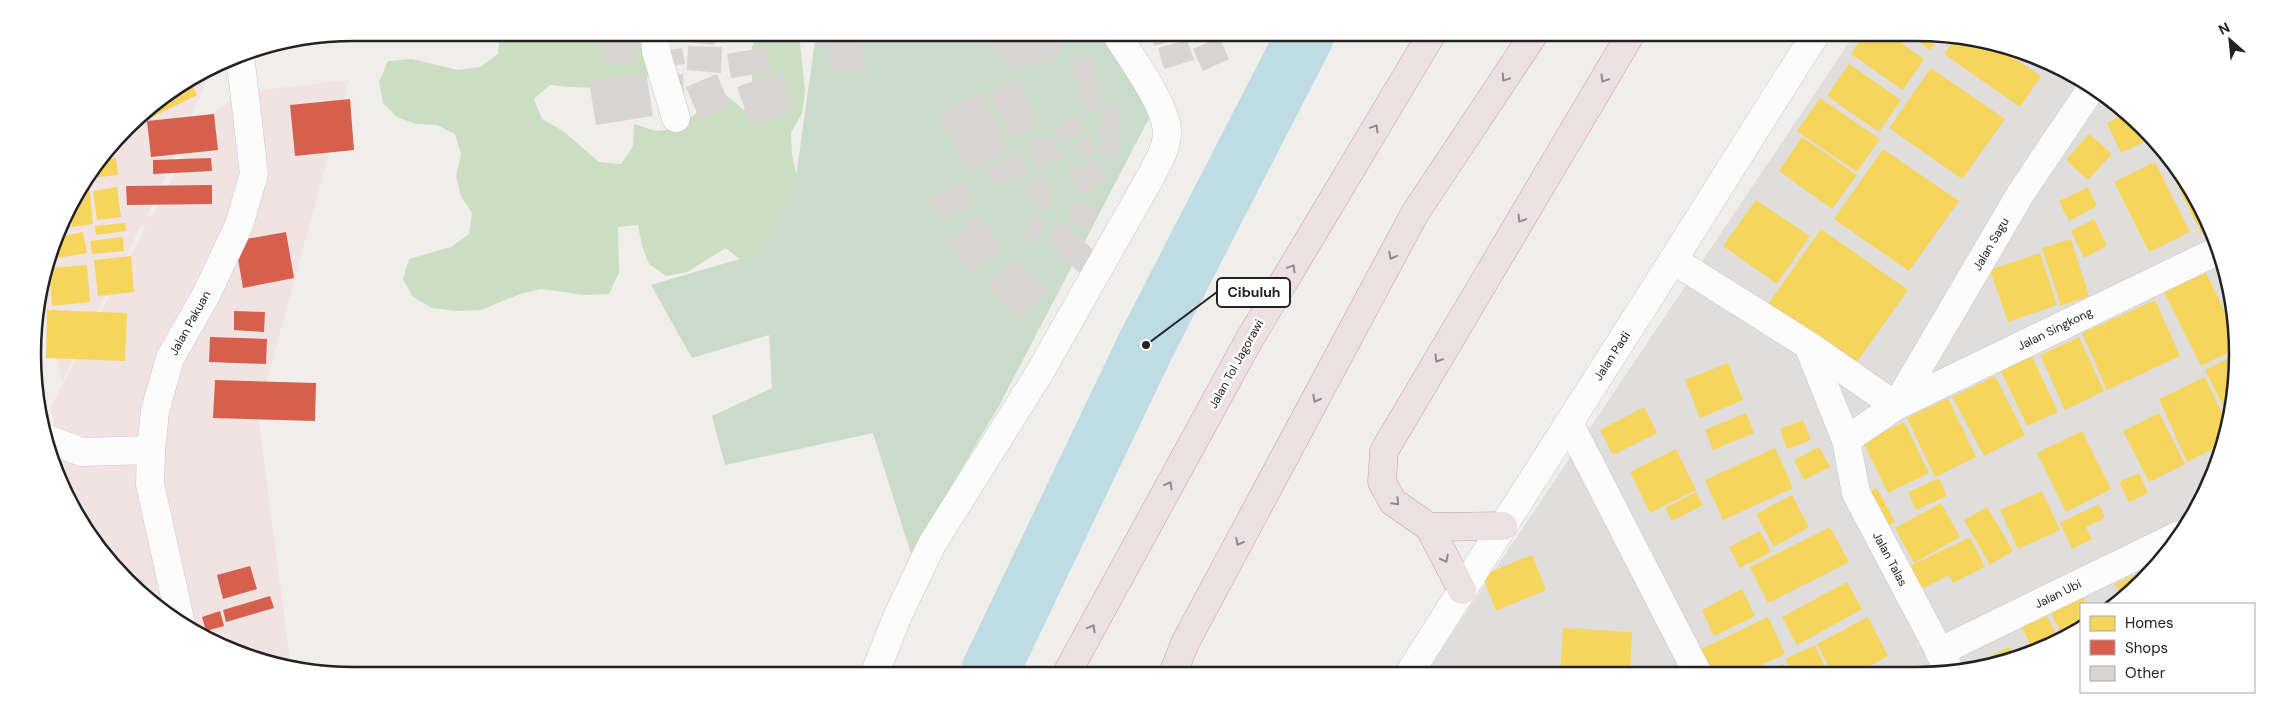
<svg xmlns="http://www.w3.org/2000/svg" width="2270" height="708" font-family="'DM Sans',sans-serif">
  <style>
    .residential { fill: #dfdedc }
    .commercial { fill: #f1e3e1 }
    .forest { fill: #cbdec1 }
    .cemetery { fill: #cadbca }
    .homes { fill: #f6d55c }
    .shops { fill: #d6604d }
    .lines { fill: none; stroke-linecap: round; stroke-linejoin: round }
    .river { stroke: #bfdbe3; stroke-width: 58 }
    .building { fill: #d7d4d2 }
    .minor-casing { stroke: #c9c8c7; stroke-width: 29 }
    .highway-casing { stroke: #c5a2ac; stroke-width: 29 }
    .minor { stroke: #fdfcfc; stroke-width: 28 }
    .highway { stroke: #ece0e2; stroke-width: 28 }
    .oneway { stroke: #918a8c }
    .labels { text-anchor: middle; stroke-width: 5; stroke-linejoin: round; paint-order: stroke }
    .street-label { font-size: 12px; fill: #222; stroke: #fff }
    .rim { fill: none; stroke: #222; stroke-width: 2.5 }
    .leader { fill: none; stroke: #222; stroke-width: 2 }
    .callout-dot { fill: #222; stroke: #fff; stroke-width: 2 }
    .callout { fill: #fff; stroke: #222; stroke-width: 2 }
    .callout-label { font-size: 14px; text-anchor: middle; font-weight: bold; fill: #222 }
  </style>
  <rect width="100%" height="100%" fill="#f0eeeb"/>
  <path class="residential" d="M1852 38 1979 39 2095 87 2183 176 2231 292V417L2195 514 2128 596 2114 604H2081V625L2039 651 1958 673 1426 672Z"/>
  <path class="commercial" d="M211 70 165 179 147 216H152L203 119 243 92 349 80 258 413 291 669 176 621 87 533 63 480 51 406 146 226H141L62 381 40 298 66 212 142 112Z"/>
  <path class="forest" d="M500 33 651 34 653 75C619 88 586 90 550 85L534 99 542 119 563 131 599 162 621 164 633 146 634 124 656 131 679 129 708 102 702 99 726 95 744 110 752 91V47L757 34H797L800 43 805 91 802 113 791 133 792 155 814 249 742 261 726 248 687 272 666 276 649 264 642 246 638 225 618 227 619 273 609 294 585 295 541 289 520 294 481 310 457 311 432 308 413 297 403 279 409 259 451 247 469 234 472 213 461 196 456 176 461 154 455 134 437 125 416 124 397 117 383 103 379 82 388 61 412 59 458 70 480 67 498 54Z"/>
  <path class="cemetery" d="M816 34 1117 35 1157 103 1000 404 911 554 873 433 725 465 712 416 772 388 769 335 692 358 651 285 760 253 796 177Z"/>
  <g class="homes">
    <path d="M1861 38H1894L1924 59 1903 90 1851 54Z"/>
    <path d="M1914 38 1938 39 1930 50Z"/>
    <path d="M1955 39H1979L1998 47 2041 76 2020 107 1944 54Z"/>
    <path d="M1849 64 1901 100 1879 132 1827 96Z"/>
    <path d="M1931 68 2005 119 1962 179 1889 128Z"/>
    <path d="M191 82 197 95 130 128 142 112Z"/>
    <path d="M1820 98 1880 139 1857 172 1797 131Z"/>
    <path d="M2123 115 2139 132 2144 142 2121 153 2107 123Z"/>
    <path d="M2089 134 2112 154 2088 180 2066 160Z"/>
    <path d="M1802 137 1857 175 1832 209 1779 171Z"/>
    <path d="M1883 149 1959 201 1909 271 1834 219Z"/>
    <path d="M2162 154 2183 176 2206 230 2201 233Z"/>
    <path d="M116 158 118 175 91 178 106 159Z"/>
    <path d="M2155 162 2190 232 2149 252 2114 182Z"/>
    <path d="M87 184H89L93 224 72 227 70 206Z"/>
    <path d="M117 187 121 217 97 220 93 191Z"/>
    <path d="M2088 187 2097 206 2069 221 2059 201Z"/>
    <path d="M1756 200 1810 236 1777 284 1723 246Z"/>
    <path d="M68 209 71 228 60 230 66 212Z"/>
    <path d="M2094 219 2107 246 2084 258 2071 231Z"/>
    <path d="M125 223 126 231 96 235 95 226Z"/>
    <path d="M1821 229 1908 290 1854 366 1767 306Z"/>
    <path d="M83 232 87 253 51 259 58 237Z"/>
    <path d="M123 237 124 251 92 254 90 241Z"/>
    <path d="M2071 239 2089 296 2061 306 2042 248Z"/>
    <path d="M2040 253 2057 305 2008 322 1990 270Z"/>
    <path d="M131 256 134 292 98 296 94 260Z"/>
    <path d="M87 265 90 302 52 306 49 268Z"/>
    <path d="M2205 271 2231 324V351L2201 366 2164 292Z"/>
    <path d="M2225 276 2231 292V301L2220 278Z"/>
    <path d="M2155 300 2180 356 2107 390 2082 333Z"/>
    <path d="M47 310 127 313 125 361 46 358Z"/>
    <path d="M2079 337 2104 391 2065 410 2040 355Z"/>
    <path d="M2031 354 2058 412 2027 426 2000 369Z"/>
    <path d="M2231 357V417L2230 420 2205 370Z"/>
    <path d="M1728 363 1743 400 1700 418 1685 380Z"/>
    <path d="M1995 376 2025 435 1984 456 1952 397Z"/>
    <path d="M2205 377 2228 426 2221 445 2187 462 2159 399Z"/>
    <path d="M1948 398 1976 457 1935 477 1907 418Z"/>
    <path d="M1644 407 1657 433 1613 455 1600 430Z"/>
    <path d="M1746 413 1754 433 1713 450 1705 430Z"/>
    <path d="M2159 413 2185 464 2149 482 2123 431Z"/>
    <path d="M1803 420 1811 440 1787 449 1780 429Z"/>
    <path d="M1904 422 1929 473 1888 493 1863 442Z"/>
    <path d="M2082 431 2111 489 2066 512 2037 453Z"/>
    <path d="M1819 447 1830 467 1804 480 1794 460Z"/>
    <path d="M1775 448 1793 488 1723 520 1705 480Z"/>
    <path d="M1676 449 1696 490 1650 513 1630 472Z"/>
    <path d="M2139 473 2148 493 2129 502 2119 482Z"/>
    <path d="M1939 478 1947 496 1916 510 1908 492Z"/>
    <path d="M1877 488 1895 522 1878 531 1859 497Z"/>
    <path d="M2042 491 2060 530 2018 549 2000 510Z"/>
    <path d="M1696 492 1703 505 1672 521 1665 508Z"/>
    <path d="M1792 495 1809 527 1774 547 1756 514Z"/>
    <path d="M1941 503 1960 537 1914 563 1895 528Z"/>
    <path d="M2099 504 2105 518 2086 527 2092 539 2072 549 2060 523Z"/>
    <path d="M1987 507 2013 551 1990 565 1964 520Z"/>
    <path d="M1830 527 1849 562 1768 603 1750 567Z"/>
    <path d="M1760 531 1771 552 1740 568 1729 547Z"/>
    <path d="M1970 537 1985 567 1953 583 1949 575 1918 591 1906 568Z"/>
    <path d="M1532 555 1546 590 1496 611 1482 575Z"/>
    <path d="M2142 571 2144 576 2128 596 2122 599 2115 584Z"/>
    <path d="M1847 582 1862 609 1797 645 1782 617Z"/>
    <path d="M1742 589 1755 616 1714 636 1702 610Z"/>
    <path d="M2081 594 2086 604H2081V625L2063 636 2049 610Z"/>
    <path d="M2045 613 2059 639 2034 652 2021 626Z"/>
    <path d="M1768 617 1785 654 1746 672H1705L1695 652Z"/>
    <path d="M1868 617 1888 656 1858 673H1832L1817 644Z"/>
    <path d="M1563 628 1632 632 1630 672H1560Z"/>
    <path d="M1815 645 1828 673 1792 672 1785 659Z"/>
    <path d="M2009 647 2015 657 1979 667 1977 663Z"/>
    <path d="M1783 664 1788 672H1767Z"/>
    <path d="M1558 666V672H1531V667Z"/>
  </g>
  <g class="shops">
    <path d="M350 99 354 150 295 156 290 105Z"/>
    <path d="M214 114 218 150 151 157 147 121Z"/>
    <path d="M211 158 212 171 153 174V160Z"/>
    <path d="M212 185V204L127 205 126 186Z"/>
    <path d="M286 232 294 278 243 288 235 241Z"/>
    <path d="M234 311 265 312 264 332 234 330Z"/>
    <path d="M210 337 267 339 266 364 209 362Z"/>
    <path d="M215 380 316 383 315 421 213 418Z"/>
    <path d="M250 566 257 589 223 599 217 575Z"/>
    <path d="M270 596 274 608 226 622 223 610Z"/>
    <path d="M220 611 224 626 206 631 202 617Z"/>
  </g>
  <g class="lines">
    <path class="river" d="M990 671 1146 345 1305 36"/>
  </g>
  <g class="building">
    <path d="M680 34H715L714 45 679 41Z"/>
    <path d="M731 34H786V43L731 41Z"/>
    <path d="M824 34H861L866 69 831 75Z"/>
    <path d="M978 35H1066L1052 61 1012 69Z"/>
    <path d="M1151 36H1188L1154 46Z"/>
    <path d="M1219 37 1229 59 1203 71 1193 49Z"/>
    <path d="M636 38V63L603 64 602 40Z"/>
    <path d="M1187 40 1194 60 1164 69 1158 48Z"/>
    <path d="M688 46 722 47 721 73 687 70Z"/>
    <path d="M767 47 771 72 731 78 727 54Z"/>
    <path d="M682 48 685 64 665 67 662 51Z"/>
    <path d="M1090 56 1104 107H1121L1118 155H1099L1102 107 1084 112 1070 61Z"/>
    <path d="M781 71 794 110 751 126 737 87Z"/>
    <path d="M646 72 653 116 596 125 589 81Z"/>
    <path d="M683 74 684 94 675 95 674 75Z"/>
    <path d="M717 74 730 106 699 118 686 87Z"/>
    <path d="M1017 79 1040 126 1011 140 988 92Z"/>
    <path d="M980 91 1010 148 968 171 937 114Z"/>
    <path d="M1076 115 1085 129 1062 143 1053 128Z"/>
    <path d="M1050 134 1061 156 1037 168 1026 145Z"/>
    <path d="M1088 136 1097 151 1080 160 1072 145Z"/>
    <path d="M1019 150 1029 169 996 188 985 168Z"/>
    <path d="M1097 158 1107 181 1078 195 1067 172Z"/>
    <path d="M1042 174 1056 201 1037 210 1023 184Z"/>
    <path d="M963 180 975 205 940 223 928 199Z"/>
    <path d="M1078 199 1098 210 1088 229 1067 219Z"/>
    <path d="M1030 215 1045 219 1039 242 1023 238Z"/>
    <path d="M978 216 1003 248 971 273 946 241Z"/>
    <path d="M1064 221 1098 255 1079 273 1045 239Z"/>
    <path d="M1014 256 1047 290 1018 318 986 285Z"/>
  </g>
  <g class="lines">
    <defs>
      <g id="minor">
        <path d="M655 34 656 51 676 118"/>
        <path d="M1673 260 1808 345 1896 406"/>
        <path d="M1808 345 1846 440"/>
        <path d="M1896 406 2021 193 2093 86"/>
        <path d="M1569 423 1697 672"/>
        <path d="M44 438 82 452 151 450"/>
        <path d="M181 624 150 484 151 450 155 411 170 358 206 295 239 225 254 174 240 55"/>
        <path d="M1939 652 2177 536"/>
        <path d="M876 670 898 615 932 544 1040 372 1151 176C1158 163 1167 148 1167 132 1166 104 1132 60 1117 35"/>
        <path d="M1410 672 1673 260 1813 38"/>
        <path d="M1951 673 1856 493 1846 440 1896 406 2215 252"/>
      </g>
      <g id="highway">
        <path d="M1503 526 1429 527 1393 502 1382 482 1384 451 1629 37"/>
        <path d="M1429 527 1462 590"/>
        <path d="M1068 671 1249 340 1430 37"/>
        <path d="M1174 671 1185 643 1415 213 1532 37"/>
      </g>
    </defs>
    <use href="#minor" class="minor-casing"/>
    <use href="#highway" class="highway-casing"/>
    <use href="#minor" class="minor"/>
    <use href="#highway" class="highway"/>
  </g>
  <defs><path id="oneway-chevron" d="M-2-3.5L2.5 0L-2 3.5" fill="none" stroke-width="1.6" stroke-linecap="round" stroke-linejoin="round" transform="scale(1.25)"/></defs>
  <g class="oneway">
    <use href="#oneway-chevron" transform="translate(1505 78) rotate(124)"/>
    <use href="#oneway-chevron" transform="translate(1604 79) rotate(121)"/>
    <use href="#oneway-chevron" transform="translate(1375 128) rotate(-59)"/>
    <use href="#oneway-chevron" transform="translate(1521 219) rotate(121)"/>
    <use href="#oneway-chevron" transform="translate(1392 256) rotate(118)"/>
    <use href="#oneway-chevron" transform="translate(1292 268) rotate(-59)"/>
    <use href="#oneway-chevron" transform="translate(1438 359) rotate(121)"/>
    <use href="#oneway-chevron" transform="translate(1316 399) rotate(118)"/>
    <use href="#oneway-chevron" transform="translate(1169 485) rotate(-61)"/>
    <use href="#oneway-chevron" transform="translate(1396 502) rotate(46)"/>
    <use href="#oneway-chevron" transform="translate(1239 542) rotate(118)"/>
    <use href="#oneway-chevron" transform="translate(1445 559) rotate(63)"/>
    <use href="#oneway-chevron" transform="translate(1092 628) rotate(-61)"/>
  </g>
  <g class="labels">
    <g class="street-label">
      <text transform="translate(1991 244) rotate(-60)" y="4">Jalan Sagu</text>
      <text transform="translate(190 323) rotate(-61)" y="4">Jalan Pakuan</text>
      <text transform="translate(2055 329) rotate(-26)" y="4">Jalan Singkong</text>
      <text transform="translate(1612 356) rotate(-57)" y="4">Jalan Padi</text>
      <text transform="translate(1236 364) rotate(-61)" y="4">Jalan Tol Jagorawi</text>
      <text transform="translate(1890 559) rotate(62)" y="4">Jalan Talas</text>
      <text transform="translate(2058 594) rotate(-26)" y="4">Jalan Ubi</text>
    </g>
  </g>
  <path d="M0 0H2270V708H0ZM354 41H1916A313 313 0 0 1 2229 354V354A313 313 0 0 1 1916 667H354A313 313 0 0 1 41 354V354A313 313 0 0 1 354 41Z" fill="#fff" fill-rule="evenodd"/>
  <path class="rim" d="M354 41H1916A313 313 0 0 1 2229 354V354A313 313 0 0 1 1916 667H354A313 313 0 0 1 41 354V354A313 313 0 0 1 354 41Z"/>
  <path class="leader" d="M1146 345L1217 292"/>
  <circle class="callout-dot" cx="1146" cy="345" r="5"/>
  <rect class="callout" x="1217" y="278" width="73" height="29" rx="5"/>
  <g class="callout-label">
    <text x="1254" y="297">Cibuluh</text>
  </g>
  <rect x="2080" y="603" width="175" height="90" fill="#ffffff" stroke="#a7a7a7"/>
  <rect x="2090" y="616" width="25" height="15" fill="#f6d55c" stroke="#a7a7a7"/>
  <text x="2125" y="628" font-size="15" fill="#222222">Homes</text>
  <rect x="2090" y="640" width="25" height="15" fill="#d6604d" stroke="#a7a7a7"/>
  <text x="2125" y="653" font-size="15" fill="#222222">Shops</text>
  <rect x="2090" y="666" width="25" height="15" fill="#d7d4d2" stroke="#a7a7a7"/>
  <text x="2125" y="678" font-size="15" fill="#222222">Other</text>
  <g transform="translate(2230 40) rotate(333)" stroke="#ffffff" stroke-width="4" paint-order="stroke">
  <path d="M0-4L9 19L0 12L-9 19Z" fill="#222222"/>
  <text y="-8" font-size="14" font-weight="bold" text-anchor="middle" fill="#222222">N</text>
  </g>
</svg>
